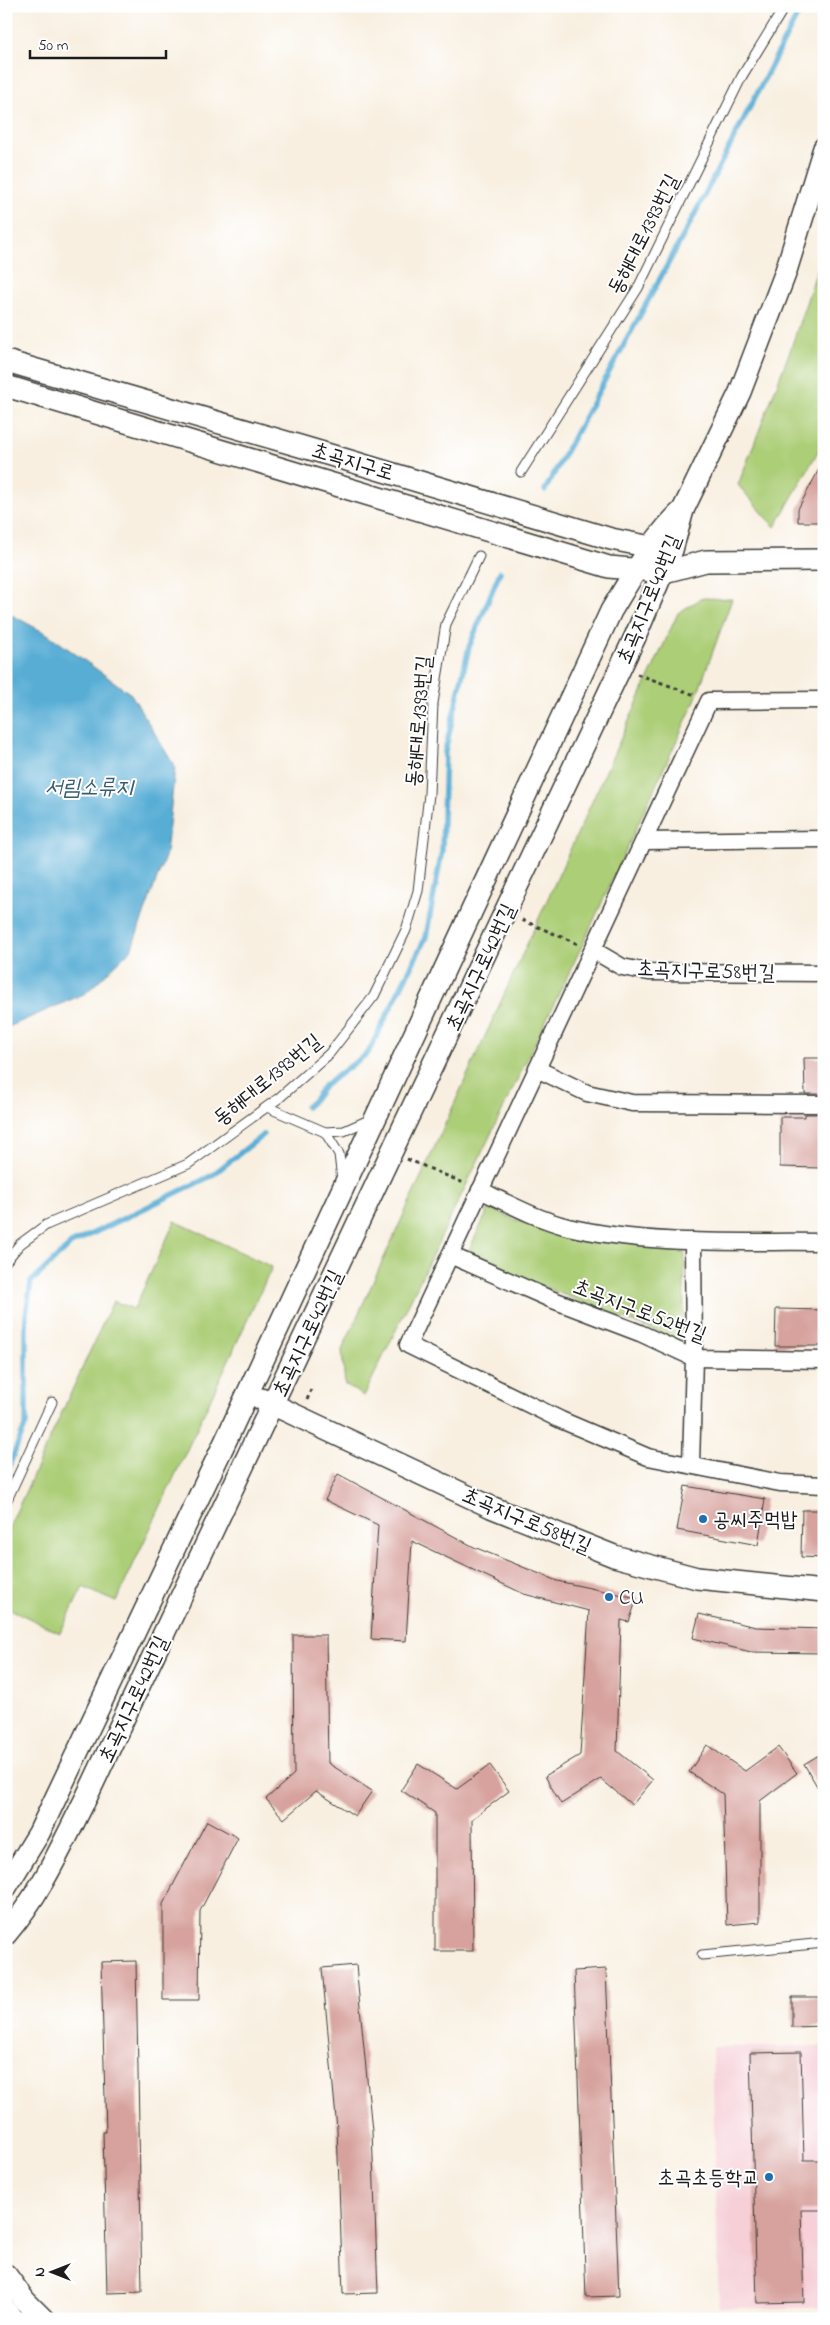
<svg xmlns="http://www.w3.org/2000/svg" width="830" height="2325" font-family="'Indie Flower','Poor Story',sans-serif">
  <style>
    .built { fill: #f6cfd7 }
    .green { fill: #acce77; stroke: #64754a }
    .water { fill: #59add5; stroke: #3a6478 }
    .lines { fill: none; stroke-linecap: round; stroke-linejoin: round }
    .stream { stroke: #59add5; stroke-width: 5.5 }
    .building { fill: #d7a29d }
    .service-casing { stroke: #3d3c39; stroke-width: 11 }
    .minor-casing { stroke: #3d3c39; stroke-width: 19 }
    .tertiary-casing { stroke: #3d3c39; stroke-width: 24 }
    .path { stroke: #3d3c39; stroke-width: 3; stroke-dasharray: 4 4; stroke-linecap: butt }
    .service { stroke: #fff; stroke-width: 9 }
    .minor { stroke: #fff; stroke-width: 16 }
    .tertiary { stroke: #fff; stroke-width: 21 }
    .poi-dot { fill: #1f6fb2; stroke: #fff; stroke-width: 2 }
    .labels { text-anchor: middle; stroke-width: 4; stroke-linejoin: round; paint-order: stroke }
    .street-label { font-size: 21px; fill: #1c1c1c; stroke: #fff }
    .poi-label { font-size: 21px; fill: #1c1c1c; stroke: #fff; text-anchor: start }
    .water-label { font-size: 22px; font-style: italic; fill: #375d6f; stroke: #fff }
  </style>
  <rect width="100%" height="100%" fill="#fff"/>
  <filter id="ink" filterUnits="userSpaceOnUse"><feTurbulence type="fractalNoise" baseFrequency=".02" numOctaves="2"/><feDisplacementMap in="SourceGraphic" scale="10" xChannelSelector="R" yChannelSelector="G"/><feConvolveMatrix kernelMatrix="1 2 1 2 8 2 1 2 1" color-interpolation-filters="sRGB"/></filter>
  <filter id="wash" filterUnits="userSpaceOnUse"><feTurbulence type="fractalNoise" baseFrequency=".0096" numOctaves="4" result="noise"/><feDisplacementMap in="SourceGraphic" scale="20" xChannelSelector="R" yChannelSelector="G"/><feGaussianBlur stdDeviation="1.12" result="paint"/><feColorMatrix in="noise" values="0 0 0 0 0 0 0 0 0 0 0 0 0 0 0 0 0 1.4 0 .05"/><feComposite in="paint" operator="in"/></filter>
  <g filter="url(#wash)">
    <rect width="100%" height="100%" fill="#f8efe0"/>
    <path class="built" d="M824 2046V2308H719L712 2047Z"/>
    <g class="green">
      <path d="M824 249V441L775 527 738 485 790 351Z"/>
      <path d="M702 598 732 599 694 703 581 948 364 1396 345 1385 342 1350 678 613Z"/>
      <path d="M489 1208 516 1220 580 1237 685 1248 683 1342 466 1256Z"/>
      <path d="M175 1221 272 1267 116 1602 83 1587 60 1633 6 1607V1534L113 1301 134 1309Z"/>
    </g>
    <path class="water" d="M6 612 49 635 131 694 175 767 166 854 131 950 86 993 6 1028Z"/>
    <g class="lines">
      <g class="stream">
        <path d="M545 490 688 227 802 6"/>
        <path d="M306 1107 314 1100 325 1085 368 1053 426 937 442 851 445 751 469 647 500 572"/>
        <path d="M6 1473 26 1424V1315L31 1282 71 1244 211 1176 263 1135"/>
      </g>
    </g>
    <g id="blocks">
      <g class="building">
        <path d="M824 460V522H798V509Z"/>
        <path d="M804 1058H824V1094H805Z"/>
        <path d="M805 1114H822L821 1168 780 1167V1117H805Z"/>
        <path d="M776 1309 824 1310V1346H775Z"/>
        <path d="M338 1474 474 1547 557 1581 637 1598 629 1622 621 1620 617 1751 653 1780 632 1805 601 1779 561 1804 545 1776 580 1755 589 1611 524 1594 412 1541 406 1641 371 1639 378 1525 325 1500Z"/>
        <path d="M685 1486 765 1499 758 1545 677 1530Z"/>
        <path d="M802 1510H824V1558L801 1557Z"/>
        <path d="M699 1614 756 1627 824 1629V1653L751 1652 693 1638Z"/>
        <path d="M293 1635H326L328 1763 372 1791 355 1816 316 1791 284 1819 266 1799 294 1774Z"/>
        <path d="M707 1745 745 1771 778 1747 797 1773 760 1801V1922L727 1925 723 1794 689 1772Z"/>
        <path d="M824 1752V1798L804 1764Z"/>
        <path d="M418 1764 457 1789 490 1765 509 1791 472 1819 473 1951H435V1813L401 1790Z"/>
        <path d="M207 1821 238 1838 200 1911 199 2000H163V1904Z"/>
        <path d="M136 1961 142 2292 107 2293 103 2132H106L101 1962Z"/>
        <path d="M356 1965 372 2131 378 2293 343 2294 337 2129 322 1968Z"/>
        <path d="M606 1969 619 2296 586 2297 574 1971Z"/>
        <path d="M792 1997H824V2026L792 2027Z"/>
        <path d="M801 2052 804 2160H824V2210H801L804 2302 757 2303 750 2053Z"/>
      </g>
    </g>
  </g>
  <g filter="url(#ink)">
    <use href="#blocks" fill-opacity="0" stroke="#3d3c39" stroke-width="1"/>
    <g class="lines">
      <defs>
        <g id="service">
          <path d="M521 472 638 288 742 76 785 6"/>
          <path d="M267 1107 325 1132 344 1131 371 1119"/>
          <path d="M325 1132 339 1154 342 1180"/>
          <path d="M6 1261 20 1244 46 1225 188 1164 279 1098 329 1054 374 996 406 930 418 891 429 794 433 703 446 624 479 556"/>
          <path d="M6 1502 52 1402"/>
          <path d="M702 1955 824 1943"/>
        </g>
        <g id="minor">
          <path d="M824 700 709 701 408 1345 561 1420 648 1457 780 1483 824 1485"/>
          <path d="M644 841 824 839"/>
          <path d="M593 950 622 967 649 972 824 973"/>
          <path d="M537 1069 587 1093 632 1103 824 1104"/>
          <path d="M480 1190C509 1204 537 1219 568 1227 651 1246 739 1241 824 1242"/>
          <path d="M450 1255 548 1298 640 1333 694 1358 824 1360"/>
          <path d="M691 1464 694 1358 693 1241"/>
        </g>
        <g id="tertiary">
          <path d="M6 361 310 449 611 539 661 549"/>
          <path d="M6 386 609 567 664 572 706 561 824 560"/>
          <path d="M261 1399 491 1507 614 1556 697 1578 824 1591"/>
          <path d="M6 1887 39 1833 226 1440 611 611C633 575 652 539 683 510"/>
          <path d="M6 1934C41 1894 63 1843 87 1796L635 637 672 550 683 510 740 392 785 274 824 148"/>
          <path d="M6 2275 25 2301 43 2319"/>
          <path d="M6 2310 12 2319"/>
        </g>
      </defs>
      <use href="#service" class="service-casing"/>
      <use href="#minor" class="minor-casing"/>
      <use href="#tertiary" class="tertiary-casing"/>
      <g class="path">
        <path d="M637 674 695 695"/>
        <path d="M522 920 578 944"/>
        <path d="M407 1159 466 1184"/>
        <path d="M307 1400 311 1390"/>
      </g>
      <use href="#service" class="service"/>
      <use href="#minor" class="minor"/>
      <use href="#tertiary" class="tertiary"/>
    </g>
  </g>
  <g class="poi-dot">
    <circle cx="703" cy="1519" r="5"/>
    <circle cx="609" cy="1597" r="5"/>
    <circle cx="769" cy="2177" r="5"/>
  </g>
  <g class="labels">
    <g class="street-label">
      <text transform="translate(643 234) rotate(-63)" y="7">동해대로1393번길</text>
      <text transform="translate(353 461) rotate(17)" y="7">초곡지구로</text>
      <text transform="translate(648 599) rotate(-68)" y="7">초곡지구로42번길</text>
      <text transform="translate(418 721) rotate(-85)" y="7">동해대로1393번길</text>
      <text transform="translate(480 967) rotate(-65)" y="7">초곡지구로42번길</text>
      <text transform="translate(706 970) rotate(2)" y="7">초곡지구로58번길</text>
      <text transform="translate(267 1079) rotate(-39)" y="7">동해대로1393번길</text>
      <text transform="translate(640 1310) rotate(21)" y="7">초곡지구로52번길</text>
      <text transform="translate(307 1333) rotate(-65)" y="7">초곡지구로42번길</text>
      <text transform="translate(527 1520) rotate(23)" y="7">초곡지구로58번길</text>
      <text transform="translate(133 1699) rotate(-65)" y="7">초곡지구로42번길</text>
    </g>
    <g class="poi-label">
      <text x="713" y="1526">공씨주먹밥</text>
      <text x="619" y="1604">CU</text>
      <text x="759" y="2184" text-anchor="end">초곡초등학교</text>
    </g>
    <g class="water-label">
      <text x="89" y="794">서림소류지</text>
    </g>
  </g>
  <rect width="830" height="2325" fill="none" stroke="#fff" stroke-width="25"/>
  <g transform="translate(52 2272) rotate(270)" stroke="#ffffff" stroke-width="4" paint-order="stroke">
  <path d="M0-4L9 19L0 12L-9 19Z" fill="#1c1c1c"/>
  <text y="-8" font-size="14" font-weight="bold" text-anchor="middle" fill="#1c1c1c">N</text>
  </g>
  <path d="M30 50v8h136v-8" fill="none" stroke="#1c1c1c" stroke-width="2.5"/>
  <text x="38" y="50" font-size="15" fill="#1c1c1c" stroke="#ffffff" stroke-width="4" paint-order="stroke">50 m</text>
</svg>
